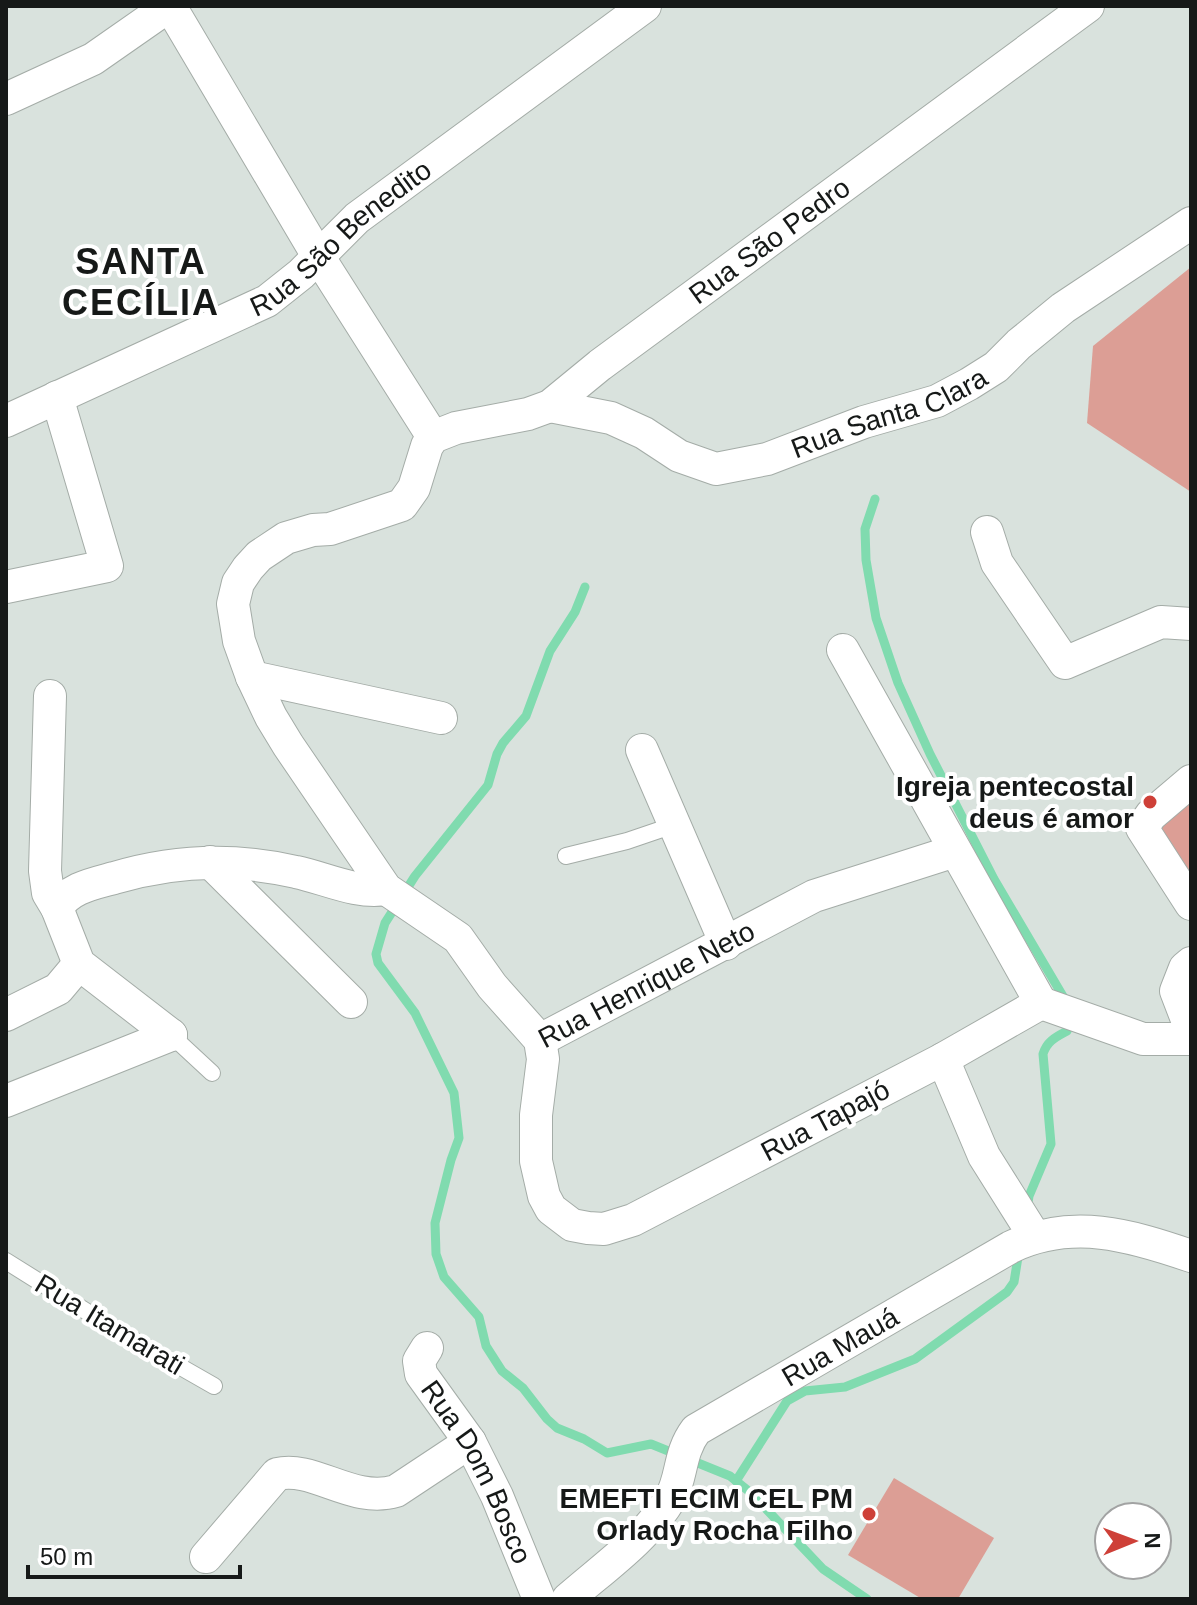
<svg xmlns="http://www.w3.org/2000/svg" width="1197" height="1605" font-family="Helvetica,sans-serif">
  <style>
    .green { fill: #dc9e95 }
    .lines { fill: none; stroke-linecap: round; stroke-linejoin: round }
    .stream { stroke: #80dbaf; stroke-width: 9 }
    .service-casing { stroke: #a4aca7; stroke-width: 18 }
    .minor-casing { stroke: #a4aca7; stroke-width: 34 }
    .service { stroke: #fff; stroke-width: 16 }
    .minor { stroke: #fff; stroke-width: 32 }
    .poi-dot { fill: #ce4038; stroke: #fff; stroke-width: 3 }
    .labels { text-anchor: middle; stroke-width: 8; stroke-linejoin: round; paint-order: stroke }
    .street-label { font-size: 28px; fill: #161918; stroke: #fff }
    .poi-label { font-size: 28px; font-weight: bold; fill: #161918; stroke: #fff; text-anchor: end }
    .district-label { font-size: 36px; font-weight: bold; letter-spacing: 2px; fill: #161918; stroke: #fff }
  </style>
  <rect width="100%" height="100%" fill="#d9e2dd"/>
  <g class="green">
    <path d="M1191 267V492L1087 423 1093 346Z"/>
    <path d="M1191 791V891L1151 828Z"/>
    <path d="M894 1478 994 1538 958 1599H922L848 1555Z"/>
  </g>
  <g class="lines">
    <g class="stream">
      <path d="M875 499 865 529 866 560 876 618 898 683 930 754 994 879 1067 1003"/>
      <path d="M585 587 575 612 550 651 526 716 503 743 497 754 488 785 415 876 385 923 376 954 378 963 415 1013 454 1093 459 1138 451 1160 435 1223 436 1254 444 1277 479 1317 486 1346 502 1371 523 1388 547 1419 557 1428 584 1439 607 1453 651 1444 730 1476 751 1493 823 1569 867 1599"/>
      <path d="M1027 1209 1029 1196 1051 1144 1043 1054C1047 1041 1056 1037 1067 1031L1071 1021"/>
      <path d="M736 1481 787 1401 805 1391 845 1387 915 1359 1007 1292 1014 1282 1019 1251"/>
    </g>
    <defs>
      <g id="service">
        <path d="M566 856 627 841 674 825"/>
        <path d="M171 1035 212 1073"/>
        <path d="M6 1261 116 1330 214 1386"/>
      </g>
      <g id="minor">
        <path d="M170 6 318 256 433 437"/>
        <path d="M6 99 93 59 169 6"/>
        <path id="s1" d="M550 406 611 418 644 433 679 456 716 469 767 459 864 422 937 401 969 384 996 367 1019 344 1063 308 1191 223"/>
        <path id="s2" d="M6 421 267 301 301 274 357 218 645 6"/>
        <path d="M987 532 997 563 1065 663 1161 622 1191 624"/>
        <path d="M6 587 107 566 57 397"/>
        <path d="M843 650 1041 1003"/>
        <path d="M252 677 441 718"/>
        <path d="M50 696 45 871 48 893 57 908 79 964 171 1035"/>
        <path d="M642 750 726 944"/>
        <path d="M1191 781 1151 815 1142 828 1191 904"/>
        <path d="M210 862 351 1002"/>
        <path d="M57 908C69 888 92 884 114 878 174 860 236 858 296 872 325 878 356 894 386 889"/>
        <path d="M1191 963 1185 968 1176 991 1191 1030"/>
        <path id="s3" d="M1041 1003 943 1059 633 1220 604 1229 588 1228 572 1225 551 1209 544 1196 536 1161V1115L543 1059 540 1040 492 986 458 938 386 889 288 745 271 717 252 677 239 641 233 604 238 583 248 568 259 556 286 538 313 530 330 529 402 505 414 488 427 446 433 437 456 428 528 414 550 406 600 365 1088 6"/>
        <path d="M1041 1003 1143 1039H1191"/>
        <path d="M6 1015 58 989 79 964"/>
        <path id="s4" d="M540 1040 814 896 955 851"/>
        <path d="M943 1059 984 1156 1035 1237"/>
        <path d="M6 1101 171 1035"/>
        <path id="s5" d="M427 1348 419 1361 421 1374 470 1442 497 1496 539 1599"/>
        <path d="M206 1557 277 1474C314 1465 352 1504 396 1491L470 1442"/>
        <path id="s6" d="M568 1599C602 1569 646 1539 670 1499 683 1477 678 1454 696 1430L1011 1247C1072 1218 1130 1235 1191 1256"/>
      </g>
    </defs>
    <use href="#service" class="service-casing"/>
    <use href="#minor" class="minor-casing"/>
    <use href="#service" class="service"/>
    <use href="#minor" class="minor"/>
  </g>
  <g class="poi-dot">
    <circle cx="1150" cy="802" r="8"/>
    <circle cx="869" cy="1514" r="8"/>
  </g>
  <g class="labels">
    <g class="street-label">
      <text dy="10" stroke="none"><textPath href="#s2" startOffset="384">Rua São Benedito</textPath></text>
      <text dy="10" stroke="none"><textPath href="#s3" startOffset="1950">Rua São Pedro</textPath></text>
      <text dy="10" stroke="none"><textPath href="#s1" startOffset="362">Rua Santa Clara</textPath></text>
      <text dy="10" stroke="none"><textPath href="#s4" startOffset="120">Rua Henrique Neto</textPath></text>
      <text transform="translate(825 1120) rotate(-28)" y="10">Rua Tapajó</text>
      <text transform="translate(110 1324) rotate(31)" y="10">Rua Itamarati</text>
      <text dy="10" stroke="none"><textPath href="#s6" startOffset="384">Rua Mauá</textPath></text>
      <text dy="10" stroke="none"><textPath href="#s5" startOffset="142">Rua Dom Bosco</textPath></text>
    </g>
    <g class="poi-label">
      <text x="1134" y="796">Igreja pentecostal<tspan x="1134" dy="32">deus é amor</tspan></text>
      <text x="853" y="1508">EMEFTI ECIM CEL PM<tspan x="853" dy="32">Orlady Rocha Filho</tspan></text>
    </g>
    <g class="district-label">
      <text x="141" y="274">SANTA<tspan x="141" dy="41">CECÍLIA</tspan></text>
    </g>
  </g>
  <rect width="1197" height="1605" fill="none" stroke="#161918" stroke-width="16"/>
  <g transform="translate(1133 1541) rotate(89)"><circle r="38" fill="#ffffff" stroke="#a2a3a3" stroke-width="2"/>
  <path d="M0-6L14 30L0 20L-14 30Z" fill="#ce4038"/>
  <text y="-12" font-size="22" font-weight="bold" text-anchor="middle" fill="#161918">N</text>
  </g>
  <path d="M28 1565v12h212v-12" fill="none" stroke="#161918" stroke-width="4"/>
  <text x="40" y="1565" font-size="24" fill="#161918" stroke="#ffffff" stroke-width="6" paint-order="stroke">50 m</text>
</svg>
